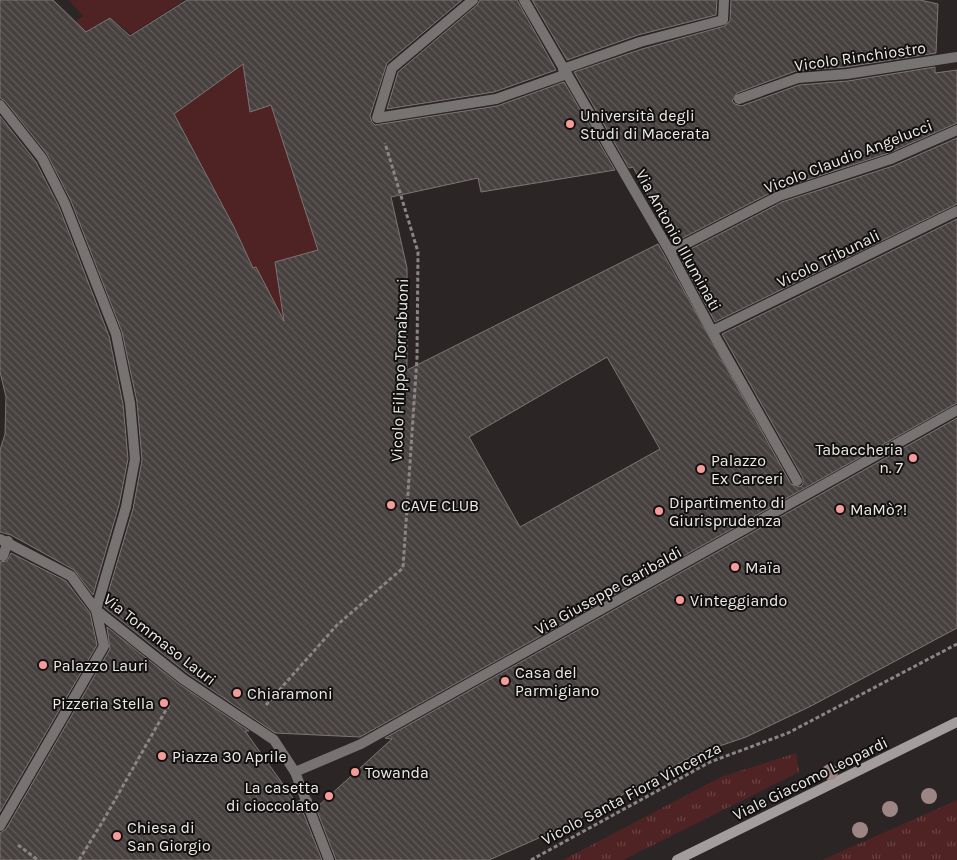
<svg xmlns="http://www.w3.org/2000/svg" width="957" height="860" font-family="Karla,sans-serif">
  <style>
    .grass { fill: url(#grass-tufts) }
    .garden { fill: #4f2323 }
    .building { fill: url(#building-back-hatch); stroke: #7c7574; fill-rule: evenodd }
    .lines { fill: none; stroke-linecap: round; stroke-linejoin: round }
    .path { stroke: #8b8686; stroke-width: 3; stroke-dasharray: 4 2.5; stroke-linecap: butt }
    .service { stroke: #767372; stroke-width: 10 }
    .pedestrian { stroke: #767372; stroke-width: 10 }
    .minor { stroke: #767372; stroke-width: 10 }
    .secondary { stroke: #a39e9d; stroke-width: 10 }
    .tree { fill: #9d8584 }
    .poi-dot { fill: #f59b99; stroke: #120f0f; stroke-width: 2 }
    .labels { text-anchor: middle; stroke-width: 4; stroke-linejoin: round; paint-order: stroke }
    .street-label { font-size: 16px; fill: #eeeaea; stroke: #120f0f }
    .poi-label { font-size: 16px; fill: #eeeaea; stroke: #120f0f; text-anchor: start }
  </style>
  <defs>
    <pattern id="grass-tufts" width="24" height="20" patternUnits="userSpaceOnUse" patternTransform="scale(1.25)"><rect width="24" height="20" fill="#4f2323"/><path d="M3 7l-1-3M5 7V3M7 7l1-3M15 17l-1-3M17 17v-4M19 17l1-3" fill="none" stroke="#694343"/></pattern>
    <pattern id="building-back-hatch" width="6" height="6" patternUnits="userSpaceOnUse" patternTransform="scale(1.25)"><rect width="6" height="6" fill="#46403f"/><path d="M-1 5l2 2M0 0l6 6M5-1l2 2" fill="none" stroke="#615c5b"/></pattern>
  </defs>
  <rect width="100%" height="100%" fill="#2b2525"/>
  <g class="grass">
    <path d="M796 753 799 772 623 860H563L721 777Z"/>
    <path d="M957 800V860H822Z"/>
  </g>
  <g class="garden">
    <path d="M69 0H182L183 1 131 34 110 18 78 36 67 27 83 16Z"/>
    <path d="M243 63 250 111 271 105 318 250 289 258 296 336 321 433 234 227 174 114Z"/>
  </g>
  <g class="building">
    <path d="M0 0H53L86 32 110 18 130 36 187 0H462L387 63 370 116 372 122 375 125 497 106 564 82 615 170 481 192 478 178 391 197 407 268V370L658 244 791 484 800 487 803 484V478L722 334 957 219V403L360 737 275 733 187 673 104 607 133 509 142 460 137 402 122 332 71 201 47 154 5 101 0 98ZM243 64 250 112 271 105 318 250 275 262 284 321 256 267 253 268 234 227 174 114ZM607 357 660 449 520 527 469 437Z"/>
    <path d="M480 0H517L556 70 494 92 387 109 398 72 477 5Z"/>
    <path d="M532 0H717L716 15 638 35 567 60Z"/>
    <path d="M731 0H920L938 4 936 53 846 67 796 71 737 93 732 101 735 104 741 106 799 85 848 81 935 67V73L957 70V123L889 153 776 190 673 243 633 167 629 168 574 72 642 49 725 26 730 21Z"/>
    <path d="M0 116 36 162 59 207 109 336 123 404 128 459 119 505 93 595 74 570 11 535 0 532V450L5 434 6 397 0 372Z"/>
    <path d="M957 138V204L715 322 679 255 782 202 893 166Z"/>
    <path d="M957 418V628L811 706 746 737 696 754 566 826 489 860H336L316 808 392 739 385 738Z"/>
    <path d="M11 553 66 581 90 613 97 645 0 812V562L7 561Z"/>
    <path d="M107 627 179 684 249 731H245L295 801 292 804 293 811 298 814 303 812 322 860H0V833L6 829 110 649Z"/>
  </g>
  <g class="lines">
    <g class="path">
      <path d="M266 705 337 625 403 568 417 358 418 252 385 143"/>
      <path d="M18 845 38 860"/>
      <path d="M79 860 103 821 170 703"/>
      <path d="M531 860 710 762 788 733 957 644"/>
    </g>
    <path class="service" d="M298 807 307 801"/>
    <g class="pedestrian">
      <path d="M3 556 8 541"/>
      <path d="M295 772 361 744 957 410"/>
    </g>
    <g class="minor">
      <path d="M473 0 392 68 377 118 496 99 567 74"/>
      <path d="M524 0 670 252 712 331 797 481"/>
      <path d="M563 69 640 42 723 20 724 0"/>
      <path d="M739 99 798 78 847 74 957 57"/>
      <path d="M0 105 42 158 65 204 116 334 130 403 135 459 126 507 96 610 104 646 0 826"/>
      <path d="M670 252 779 196 891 159 957 130"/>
      <path d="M712 331 957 211"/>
      <path d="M0 539 71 576 96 610 183 679 274 740 295 772 329 860"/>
    </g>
    <path class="secondary" d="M677 860 957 722"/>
  </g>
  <g class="tree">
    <circle cx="830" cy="772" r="8"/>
    <circle cx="929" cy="796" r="8"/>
    <circle cx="890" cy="809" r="8"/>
    <circle cx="860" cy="830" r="8"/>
  </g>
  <g class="poi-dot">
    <circle cx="570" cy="124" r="5"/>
    <circle cx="913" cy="458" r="5"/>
    <circle cx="701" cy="469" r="5"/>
    <circle cx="391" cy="505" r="5"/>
    <circle cx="840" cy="509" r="5"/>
    <circle cx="659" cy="511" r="5"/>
    <circle cx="735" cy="567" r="5"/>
    <circle cx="680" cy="600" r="5"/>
    <circle cx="43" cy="665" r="5"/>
    <circle cx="505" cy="681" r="5"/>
    <circle cx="237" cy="693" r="5"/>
    <circle cx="164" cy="703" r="5"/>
    <circle cx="162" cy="756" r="5"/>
    <circle cx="355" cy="772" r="5"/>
    <circle cx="329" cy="796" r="5"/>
    <circle cx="117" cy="836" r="5"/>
  </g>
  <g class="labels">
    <g class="street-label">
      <text transform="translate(860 56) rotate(-8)" y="6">Vicolo Rinchiostro</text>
      <text transform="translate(848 156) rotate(-21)" y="6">Vicolo Claudio Angelucci</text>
      <text transform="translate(679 240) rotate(61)" y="6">Via Antonio Illuminati</text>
      <text transform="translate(828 258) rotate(-26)" y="6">Vicolo Tribunali</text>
      <text transform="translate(399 370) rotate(-88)" y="6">Vicolo Filippo Tornabuoni</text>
      <text transform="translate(608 590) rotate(-29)" y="6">Via Giuseppe Garibaldi</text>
      <text transform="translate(160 639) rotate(38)" y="6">Via Tommaso Lauri</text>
      <text transform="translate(810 778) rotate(-26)" y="6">Viale Giacomo Leopardi</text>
      <text transform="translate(631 793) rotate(-28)" y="6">Vicolo Santa Fiora Vincenza</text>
    </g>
    <g class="poi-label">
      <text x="580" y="121">Università degli<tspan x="580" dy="18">Studi di Macerata</tspan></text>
      <text x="903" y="455" text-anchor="end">Tabaccheria<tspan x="903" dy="18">n. 7</tspan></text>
      <text x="711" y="466">Palazzo<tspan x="711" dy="18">Ex Carceri</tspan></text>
      <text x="669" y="508">Dipartimento di<tspan x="669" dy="18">Giurisprudenza</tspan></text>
      <text x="401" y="511">CAVE CLUB</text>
      <text x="850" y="515">MaMò?!</text>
      <text x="745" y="573">Maïa</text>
      <text x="690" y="606">Vinteggiando</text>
      <text x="53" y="671">Palazzo Lauri</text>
      <text x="515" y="678">Casa del<tspan x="515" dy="18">Parmigiano</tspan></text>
      <text x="247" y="699">Chiaramoni</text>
      <text x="154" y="709" text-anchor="end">Pizzeria Stella</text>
      <text x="172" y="762">Piazza 30 Aprile</text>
      <text x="365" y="778">Towanda</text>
      <text x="319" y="793" text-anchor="end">La casetta<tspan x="319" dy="18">di cioccolato</tspan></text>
      <text x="127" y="833">Chiesa di<tspan x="127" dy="18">San Giorgio</tspan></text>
    </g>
  </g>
</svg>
